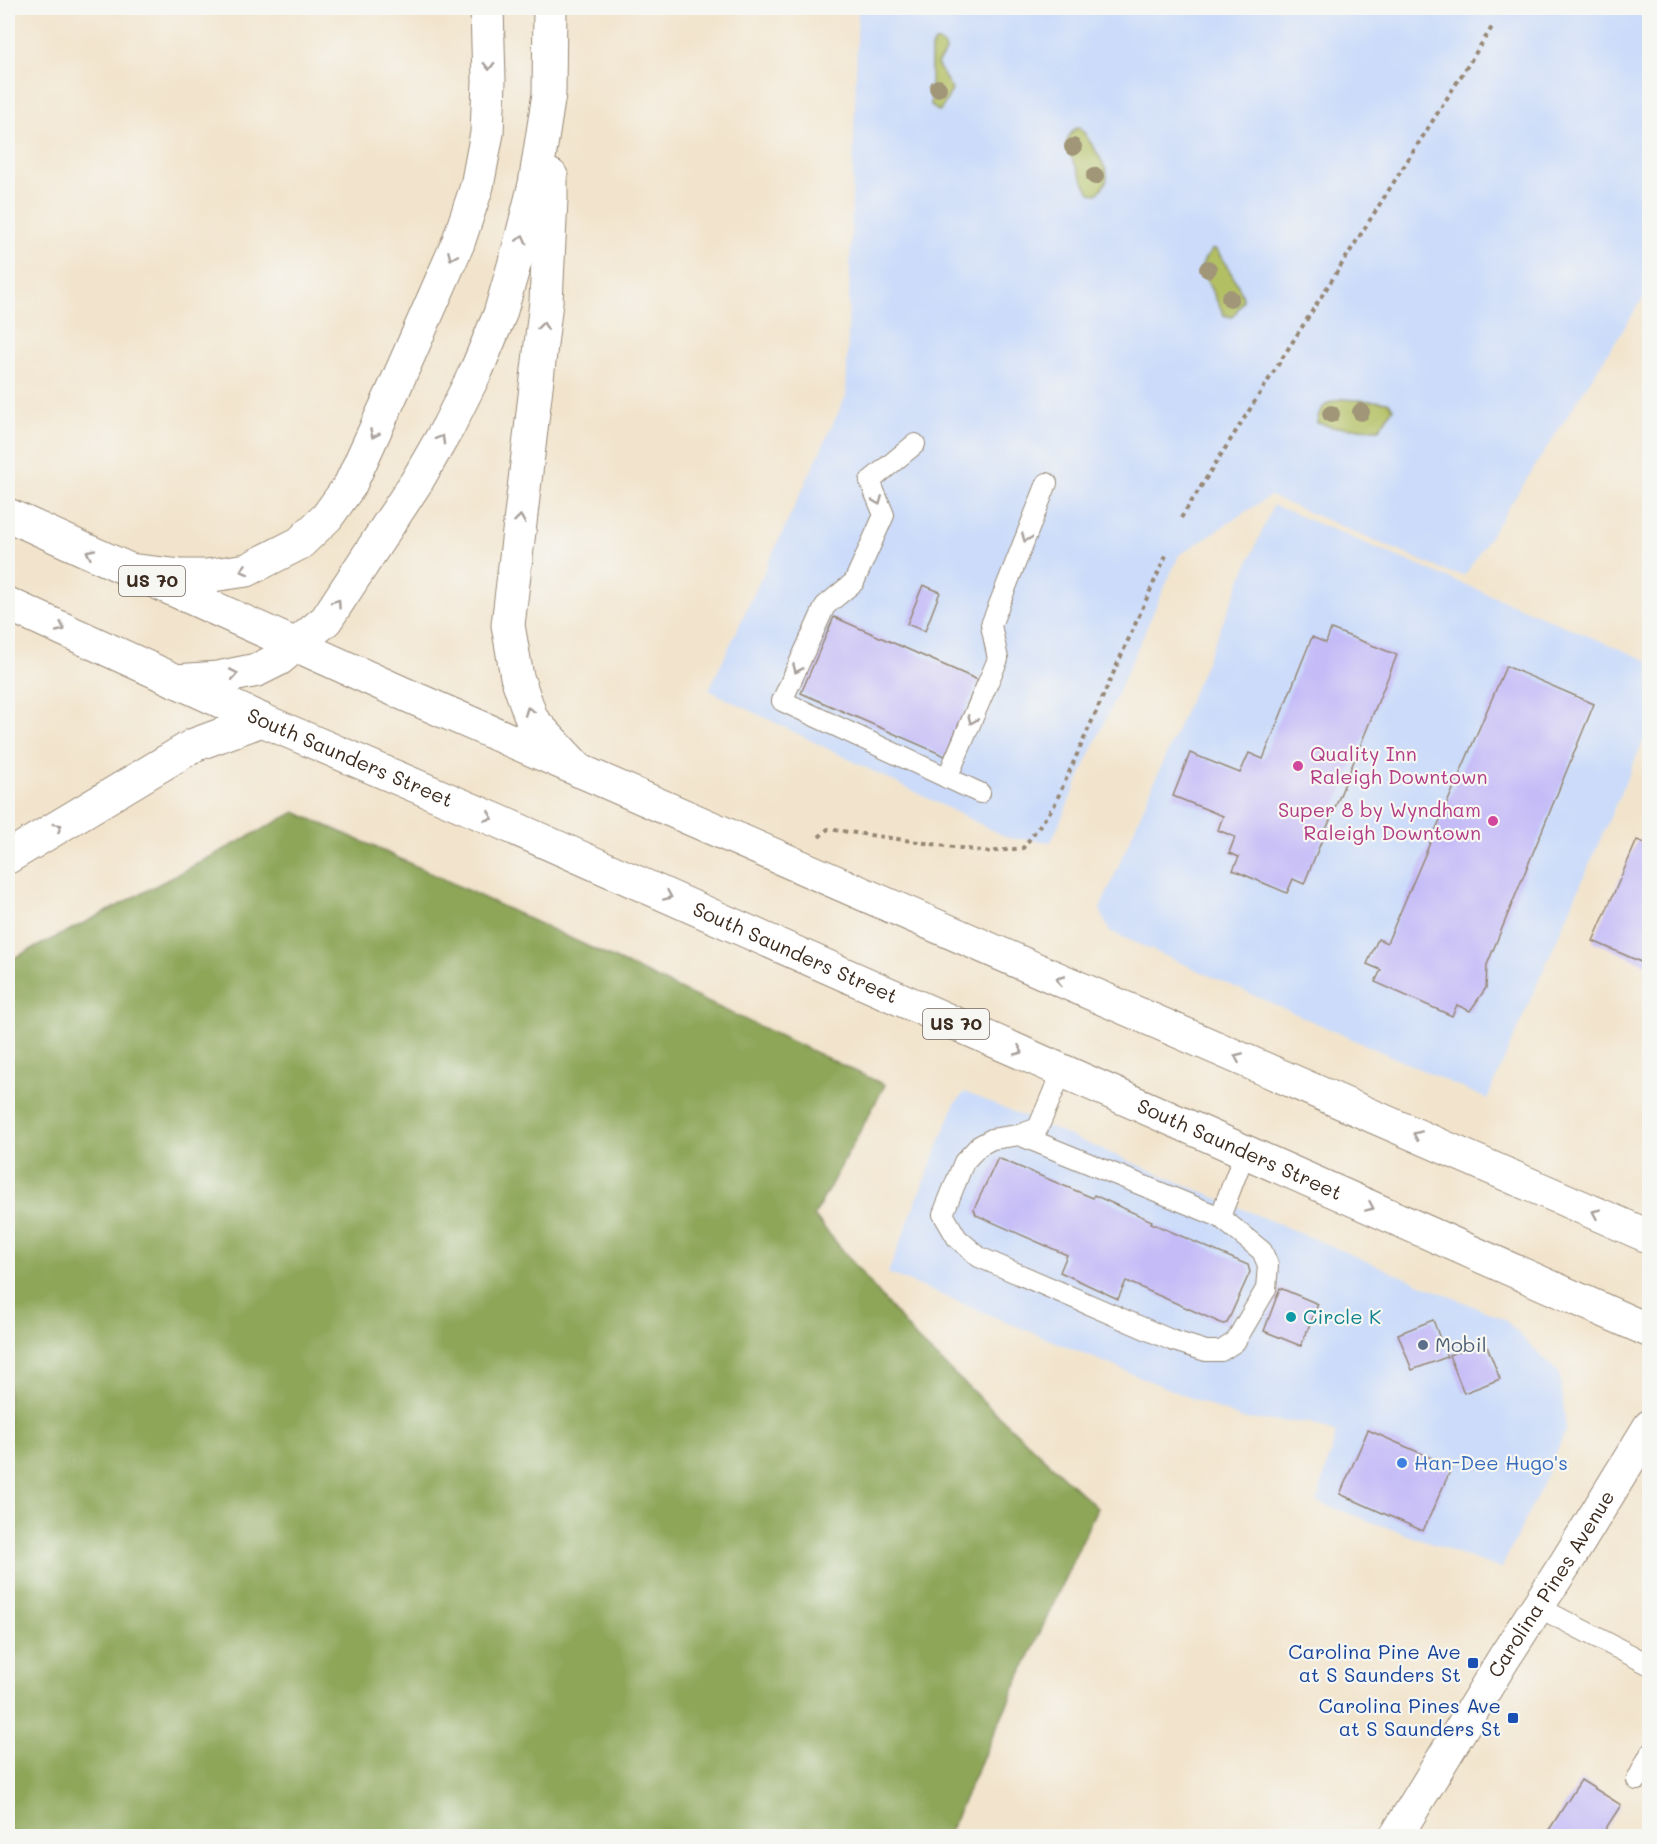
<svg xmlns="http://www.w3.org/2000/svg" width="1657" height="1844" font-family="Mali,sans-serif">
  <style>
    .built { fill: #cbdbf9 }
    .green { fill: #b2c063; stroke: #767540; stroke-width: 1.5 }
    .forest { fill: #8da659; stroke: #64683c; stroke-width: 1.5 }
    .building { fill: #c4bbf7 }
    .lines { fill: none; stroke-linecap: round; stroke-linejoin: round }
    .service-casing { stroke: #968775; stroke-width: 22 }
    .tertiary-casing { stroke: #968775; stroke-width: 35 }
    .trunk-casing { stroke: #968775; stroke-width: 35 }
    .motorway-casing { stroke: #968775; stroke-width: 35 }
    .path { stroke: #968775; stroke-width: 4; stroke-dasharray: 4.5 4.5; stroke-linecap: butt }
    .service { stroke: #fff; stroke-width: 20 }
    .tertiary { stroke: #fff; stroke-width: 33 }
    .trunk { stroke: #fff; stroke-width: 33 }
    .motorway { stroke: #fff; stroke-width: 33 }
    .tree { fill: #a19678 }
    .oneway { stroke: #a79f9a }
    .hotel-dot { fill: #d1479c; stroke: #f6f6f2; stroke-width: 2 }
    .culture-dot { fill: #0f9aa8; stroke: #f6f6f2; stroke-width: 2 }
    .service-dot { fill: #5c6f8a; stroke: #f6f6f2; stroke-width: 2 }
    .shop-dot { fill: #3f7fe0; stroke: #f6f6f2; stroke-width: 2 }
    .transit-dot { fill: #1a4fb4; stroke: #f6f6f2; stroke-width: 2 }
    .labels { text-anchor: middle; stroke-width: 4.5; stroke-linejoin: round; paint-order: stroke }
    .shield { fill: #f6f6f2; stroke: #73675e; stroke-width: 1.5 }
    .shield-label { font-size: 18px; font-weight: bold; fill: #3b2a1e }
    .hotel-label { font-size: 20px; fill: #b23c85; stroke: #f6f6f2; text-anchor: start }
    .street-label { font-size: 20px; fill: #3b2a1e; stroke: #f6f6f2 }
    .culture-label { font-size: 20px; fill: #0d838f; stroke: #f6f6f2; text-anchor: start }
    .service-label { font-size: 20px; fill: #4e5e75; stroke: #f6f6f2; text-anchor: start }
    .shop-label { font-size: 20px; fill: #366cbe; stroke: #f6f6f2; text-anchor: start }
    .transit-label { font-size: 20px; fill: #164399; stroke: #f6f6f2; text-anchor: end }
  </style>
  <rect width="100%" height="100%" fill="#f6f6f2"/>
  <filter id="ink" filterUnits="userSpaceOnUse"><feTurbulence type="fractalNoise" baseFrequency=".0167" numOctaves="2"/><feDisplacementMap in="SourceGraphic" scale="12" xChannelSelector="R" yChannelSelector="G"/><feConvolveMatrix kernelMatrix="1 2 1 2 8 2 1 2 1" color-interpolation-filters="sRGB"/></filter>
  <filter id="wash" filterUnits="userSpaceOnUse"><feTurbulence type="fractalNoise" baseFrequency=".008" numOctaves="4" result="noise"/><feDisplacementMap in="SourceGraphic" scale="24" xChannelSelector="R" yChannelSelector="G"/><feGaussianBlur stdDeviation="1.35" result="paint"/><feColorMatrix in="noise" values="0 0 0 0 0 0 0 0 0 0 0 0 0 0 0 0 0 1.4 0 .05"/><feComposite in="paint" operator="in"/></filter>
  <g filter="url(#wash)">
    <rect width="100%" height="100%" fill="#f2e4cc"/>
    <g class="built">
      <path d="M858 8H1649V289L1465 575 1450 573 1270 496 1179 555 1051 842 1008 838 709 690 846 396Z"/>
      <path d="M1273 505 1649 661V728L1487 1099 1109 931 1100 909Z"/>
      <path d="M965 1092 1504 1319 1560 1374 1566 1429 1547 1476 1501 1569 1317 1502 1336 1433 1311 1423 1242 1419 888 1273 955 1103Z"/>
    </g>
    <g class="green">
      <path d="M935 42H939L945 47 946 51 937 64 952 90 942 108 939 111 935 109 931 105V48Z"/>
      <path d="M1079 127C1086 134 1109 169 1107 178 1106 184 1101 190 1097 194L1090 193 1066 147C1066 139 1072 130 1079 127Z"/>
      <path d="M1215 249C1221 256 1244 292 1243 300 1241 306 1236 312 1232 317L1224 315 1201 269 1204 260 1212 250Z"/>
      <path d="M1341 399 1388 402 1393 408 1379 429 1332 427 1317 423C1318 408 1327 402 1341 399Z"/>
    </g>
    <path class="forest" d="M295 812 377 848 885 1085 814 1216 917 1339 1097 1508 947 1836H8V961L108 911Z"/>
    <g id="blocks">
      <g class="building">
        <path d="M923 585 940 592 925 631 907 624Z"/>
        <path d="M834 617 978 680 945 756 801 693Z"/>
        <path d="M1331 629 1397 655 1304 884 1293 879 1287 893 1233 870 1239 857 1229 853 1235 837 1218 830 1223 816 1173 796 1190 753 1240 773 1249 753 1263 759 1312 637 1326 643Z"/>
        <path d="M1506 666 1594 704 1487 965 1486 988 1470 1011 1457 1005 1452 1016 1375 982 1381 970 1367 964 1378 939 1387 943Z"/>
        <path d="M1637 840 1650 845V966L1593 941Z"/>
        <path d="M998 1158 1093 1198 1094 1195 1152 1221 1151 1223 1248 1265 1250 1272 1227 1323 1223 1324 1126 1281 1118 1299 1060 1272 1067 1255 976 1215 974 1209Z"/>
        <path d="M1280 1288 1318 1304 1301 1346 1264 1331Z"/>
        <path d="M1433 1320 1447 1357 1412 1370 1398 1334Z"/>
        <path d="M1485 1341 1500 1379 1464 1393 1449 1355Z"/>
        <path d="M1368 1430 1452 1467 1423 1531 1340 1494Z"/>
        <path d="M1581 1780 1621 1805 1601 1836H1545Z"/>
      </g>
    </g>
  </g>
  <g filter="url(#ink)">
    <use href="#blocks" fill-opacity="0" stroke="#968775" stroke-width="1.5"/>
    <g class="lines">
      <defs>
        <g id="service">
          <path d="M915 444 870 481 884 515 854 582 825 606 782 701 980 793"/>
          <path d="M947 778 998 659 991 625 1047 483"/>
          <path d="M1019 1135 1220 1217 1262 1251 1268 1265 1266 1289 1235 1342 1221 1351H1206L1171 1340 979 1257 957 1238 943 1214 964 1162 979 1146 992 1139 1019 1135 1038 1128 1062 1071"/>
          <path d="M1220 1217 1245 1152"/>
          <path d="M1538 1607 1650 1665"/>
          <path d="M1637 1780 1650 1754"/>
        </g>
        <g id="tertiary">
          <path id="s1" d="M1396 1836 1504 1658 1569 1558 1650 1426"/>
        </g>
        <g id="trunk">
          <path d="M8 515 402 693 1650 1237"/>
          <path id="s2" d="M8 604 262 720 498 821 1650 1331"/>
        </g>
        <g id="motorway">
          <path d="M551 176V199L546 302 508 625 517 677 532 720 580 771"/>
          <path d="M127 570 180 576H206L247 570 300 543 327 517 350 485 393 391 458 243 477 186 487 133 489 81 487 8"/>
          <path d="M176 681 218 678 257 670 279 659 326 620 417 481 448 427 477 369 500 314 519 248 535 184 549 94 550 8"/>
          <path d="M8 857 194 745 262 720"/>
        </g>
      </defs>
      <use href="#service" class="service-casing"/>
      <use href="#tertiary" class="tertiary-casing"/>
      <use href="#trunk" class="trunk-casing"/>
      <use href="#motorway" class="motorway-casing"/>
      <g class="path">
        <path d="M1181 518 1494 24"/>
        <path d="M819 837 828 829 988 852 1023 848 1054 806 1167 553"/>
      </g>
      <use href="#service" class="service"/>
      <use href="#tertiary" class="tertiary"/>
      <use href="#trunk" class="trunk"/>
      <use href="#motorway" class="motorway"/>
    </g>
    <g class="tree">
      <circle cx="938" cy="88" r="9"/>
      <circle cx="1073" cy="147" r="9"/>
      <circle cx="1095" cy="176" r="9"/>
      <circle cx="1208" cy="269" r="9"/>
      <circle cx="1230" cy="298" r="9"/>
      <circle cx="1361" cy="412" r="9"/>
      <circle cx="1331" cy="414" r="9"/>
    </g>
    <defs><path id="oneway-chevron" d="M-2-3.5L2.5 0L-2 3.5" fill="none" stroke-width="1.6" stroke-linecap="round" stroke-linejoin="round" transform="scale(1.5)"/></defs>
    <g class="oneway">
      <use href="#oneway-chevron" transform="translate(489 66) rotate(89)"/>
      <use href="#oneway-chevron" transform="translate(522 239) rotate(-76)"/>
      <use href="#oneway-chevron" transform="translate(452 256) rotate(113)"/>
      <use href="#oneway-chevron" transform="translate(543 326) rotate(-83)"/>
      <use href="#oneway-chevron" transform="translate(374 434) rotate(114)"/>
      <use href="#oneway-chevron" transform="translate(441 439) rotate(-60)"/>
      <use href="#oneway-chevron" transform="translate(878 501) rotate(68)"/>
      <use href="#oneway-chevron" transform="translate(520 519) rotate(-83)"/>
      <use href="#oneway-chevron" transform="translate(1026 538) rotate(112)"/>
      <use href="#oneway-chevron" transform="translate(90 553) rotate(-155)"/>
      <use href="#oneway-chevron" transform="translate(244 570) rotate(165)"/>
      <use href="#oneway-chevron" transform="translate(337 603) rotate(-55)"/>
      <use href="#oneway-chevron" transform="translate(61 628) rotate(25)"/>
      <use href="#oneway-chevron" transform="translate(797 669) rotate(114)"/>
      <use href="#oneway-chevron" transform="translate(234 674) rotate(-11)"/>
      <use href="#oneway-chevron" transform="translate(529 711) rotate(-110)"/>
      <use href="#oneway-chevron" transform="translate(972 720) rotate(113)"/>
      <use href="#oneway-chevron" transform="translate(489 817) rotate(23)"/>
      <use href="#oneway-chevron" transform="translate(58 827) rotate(-31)"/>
      <use href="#oneway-chevron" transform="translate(668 896) rotate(24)"/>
      <use href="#oneway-chevron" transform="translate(1060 980) rotate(-157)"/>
      <use href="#oneway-chevron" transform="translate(1019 1051) rotate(24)"/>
      <use href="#oneway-chevron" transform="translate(1238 1057) rotate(-157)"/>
      <use href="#oneway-chevron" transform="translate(1417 1135) rotate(-156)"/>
      <use href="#oneway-chevron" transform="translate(1370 1207) rotate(24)"/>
      <use href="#oneway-chevron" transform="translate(1596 1213) rotate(-156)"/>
    </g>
  </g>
  <g class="hotel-dot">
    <circle cx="1298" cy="766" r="6"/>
    <circle cx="1493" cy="821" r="6"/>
  </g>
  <circle class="culture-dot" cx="1291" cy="1317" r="6"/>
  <circle class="service-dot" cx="1423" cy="1345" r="6"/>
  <circle class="shop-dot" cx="1402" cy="1463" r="6"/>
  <g class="transit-dot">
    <rect x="1467" y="1657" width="12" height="12" rx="3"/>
    <rect x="1507" y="1712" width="12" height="12" rx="3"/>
  </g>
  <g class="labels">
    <g class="shield">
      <rect x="119" y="566" width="66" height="30" rx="4.5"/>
      <rect x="923" y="1009" width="66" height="30" rx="4.5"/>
    </g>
    <g class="shield-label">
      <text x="152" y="587">US 70</text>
      <text x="956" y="1030">US 70</text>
    </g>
    <g class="hotel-label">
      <text x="1310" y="761">Quality Inn<tspan x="1310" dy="23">Raleigh Downtown</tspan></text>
      <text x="1481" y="817" text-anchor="end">Super 8 by Wyndham<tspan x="1481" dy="23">Raleigh Downtown</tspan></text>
    </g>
    <g class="street-label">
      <text dy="7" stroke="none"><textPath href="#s2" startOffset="375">South Saunders Street</textPath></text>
      <text dy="7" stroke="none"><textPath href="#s2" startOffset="861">South Saunders Street</textPath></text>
      <text dy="7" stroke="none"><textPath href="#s2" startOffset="1347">South Saunders Street</textPath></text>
      <text dy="7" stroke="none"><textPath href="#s1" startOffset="296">Carolina Pines Avenue</textPath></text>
    </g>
    <g class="culture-label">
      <text x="1303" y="1324">Circle K</text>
    </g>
    <g class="service-label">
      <text x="1435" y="1352">Mobil</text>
    </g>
    <g class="shop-label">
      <text x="1414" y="1470">Han-Dee Hugo's</text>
    </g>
    <g class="transit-label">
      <text x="1461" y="1659">Carolina Pine Ave<tspan x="1461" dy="23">at S Saunders St</tspan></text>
      <text x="1501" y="1713">Carolina Pines Ave<tspan x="1501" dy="23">at S Saunders St</tspan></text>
    </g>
  </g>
  <rect width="1657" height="1844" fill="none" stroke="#f6f6f2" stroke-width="30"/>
</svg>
